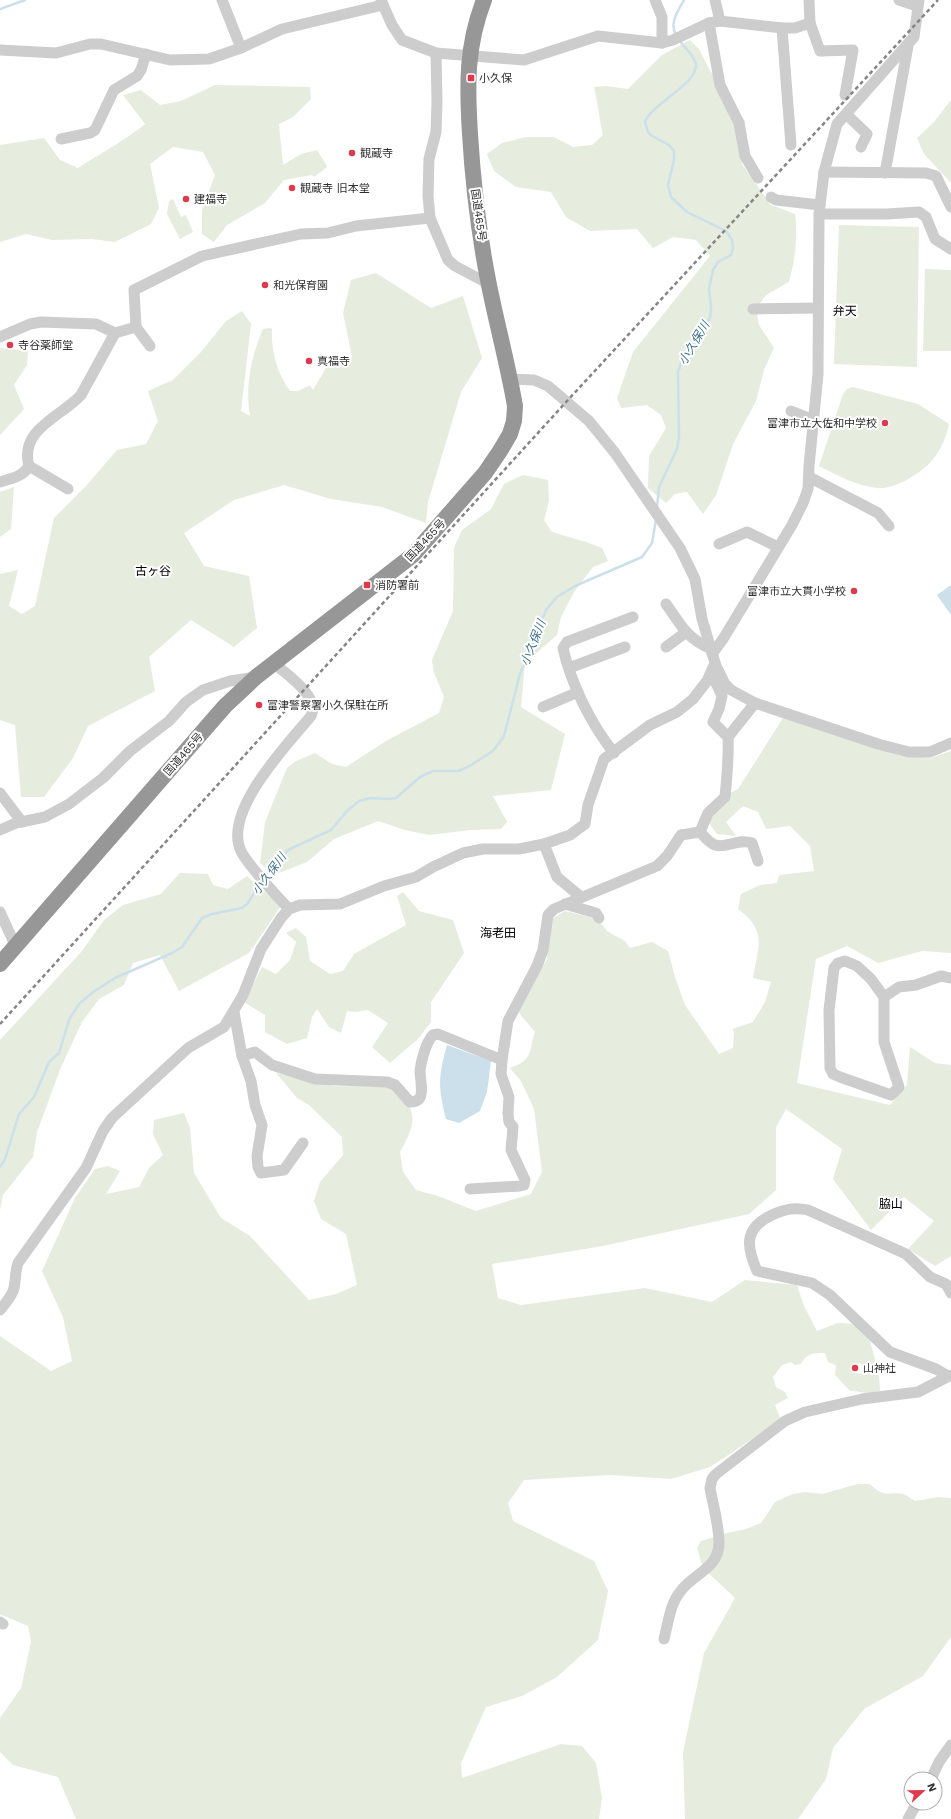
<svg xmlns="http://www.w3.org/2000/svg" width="951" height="1819" font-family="'Work Sans','Noto Sans JP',sans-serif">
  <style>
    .green { fill: #e6ecde; fill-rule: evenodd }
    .water { fill: #cbe0eb }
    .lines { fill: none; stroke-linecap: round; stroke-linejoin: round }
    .stream { stroke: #cbe0eb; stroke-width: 2.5 }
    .minor { stroke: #cdcdcd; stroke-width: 11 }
    .highway { stroke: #979797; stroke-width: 16 }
    .rail { stroke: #858585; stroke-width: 2.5; stroke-dasharray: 4 3; stroke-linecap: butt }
    .poi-dot { fill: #dd3b4d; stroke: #fff; stroke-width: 1.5 }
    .labels { text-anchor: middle; stroke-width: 4; stroke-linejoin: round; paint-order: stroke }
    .poi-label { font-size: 11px; fill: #303030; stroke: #fff; text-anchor: start }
    .street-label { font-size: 11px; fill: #303030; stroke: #fff }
    .neighbourhood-label { font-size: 12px; fill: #000; stroke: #fff }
    .water-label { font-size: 12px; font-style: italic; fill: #41738e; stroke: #fff }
  </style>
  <rect width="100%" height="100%" fill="#fff"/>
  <g class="green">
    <path d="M690 40 699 49 709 69 745 121 742 164 771 205 795 214C798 237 795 260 789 282L766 295 756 309 759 325 774 348 764 370 756 401 733 444 716 495 703 514 687 492 675 494 666 503 648 488 649 456 666 428 661 415 647 405 621 408 617 398 633 352 710 256 696 240 673 237 653 248 637 229 590 231 566 217 551 192 516 187 494 171 487 154 502 143 526 137H554L573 147 592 145 603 135C599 119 598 103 594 87L606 86 628 89 662 55Z"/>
    <path d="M215 85 310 87 311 99 293 117 279 124 283 165 301 154 317 150 327 166 326 168 314 177 312 175 284 180 265 203 227 225 214 242 202 234V210L215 175 203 152 173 147 150 164 159 208 151 224 115 242 92 239 52 240 26 234 0 242V145L44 138 60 160 78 168C101 153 124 141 145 124L123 95 141 90 160 105 181 101Z"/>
    <path d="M951 100V183L924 154 917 138 934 122Z"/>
    <path d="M173 199 181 217 186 215 193 232 180 239 167 214 169 201Z"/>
    <path d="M839 225 919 227 917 367 834 364Z"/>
    <path d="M925 269 951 270V351H923Z"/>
    <path d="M376 273 431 308 463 296 482 358 461 392 428 502 426 523 382 507 331 499 284 485 234 500 184 533 204 566 249 576 257 628 234 647 191 620 149 657 155 691 88 726 73 758 44 797H21L15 725 0 720V574L18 570 9 606 22 614 35 606 54 518 86 486 117 450 146 444 158 421 148 391 173 380 201 352 226 321 242 311 251 324 241 411 250 416C245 387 251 356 263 329L270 328 272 329C271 351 277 373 290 391H298L310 385 313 390 326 368 352 357 343 313 351 280Z"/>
    <path d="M0 348 28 351 27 365 14 385 24 409 0 435Z"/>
    <path d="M853 387 918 404 949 424C943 453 927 471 900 483 893 486 885 489 877 488 857 486 837 475 819 466L843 394 847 389Z"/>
    <path d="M523 475 548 480 549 501 544 520 552 532 586 542 602 548 608 561 593 567 574 592 561 617 557 635 525 663 521 707 565 734 551 790 493 796 507 822 501 829 470 830 429 835 405 830 378 821 334 839 307 862 274 875 260 863 265 822 287 768 296 761 315 753 332 764 346 767 386 741 439 713 444 697 434 673 432 660 453 611 454 548 462 530 491 509 504 484Z"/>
    <path d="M14 487 11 529 0 537V492Z"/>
    <path d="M783 718 906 755 931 758 951 751V953L922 951 878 963 847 946 816 959 797 1083 890 1105 907 1085 910 1047 935 1063 951 1065V1256L935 1266 908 1249 934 1221 904 1197 871 1230 833 1179 842 1149 786 1109 776 1127V1190L749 1214 603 1246 492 1264 498 1298 521 1305 645 1288 712 1302 745 1280 797 1285 804 1306 817 1331 838 1323 856 1324 870 1341 876 1363 872 1365V1368L879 1376 880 1391C869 1396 861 1391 850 1391L835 1375 836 1365 828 1362 825 1353C814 1353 806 1353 801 1364L795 1365 791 1362 782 1365 773 1377 776 1387 785 1392 788 1398 775 1405 781 1420 710 1467 671 1479 610 1475 524 1480 508 1503 513 1521 594 1561 608 1591 598 1640 557 1677 522 1696 486 1707 461 1763 462 1778 561 1744 582 1746 596 1763 602 1798 599 1819H76L58 1777 13 1765 0 1752V1718L21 1688 31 1642 28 1626 0 1614V1336L51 1371 72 1361 63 1317 42 1271 75 1198 95 1169 108 1166 120 1171 106 1194 139 1187 149 1168 163 1155 153 1134 154 1120 184 1113 190 1128 194 1173 221 1218 250 1236 309 1300 336 1294 357 1285 346 1234 321 1219 314 1201 320 1182 343 1155 342 1137 309 1105 297 1098 276 1073 334 1086 390 1087C396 1093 406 1100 410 1108 417 1123 407 1139 400 1152L403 1172 416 1190 438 1196 476 1211 531 1194 542 1172 534 1109 521 1081 510 1068C534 1059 528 1053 535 1032L519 1013 524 999 547 959 550 920 565 911 590 917 600 922 607 931 625 941 630 948 652 942 668 951 675 977 685 1005 719 1054 733 1048 734 1032 732 1029 753 1022 765 1002 771 982 753 978C758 947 768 931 738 909L741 894 760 885 777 883 779 875 814 871 810 846 790 826 766 829 758 812 743 806 726 822 736 836 717 834 708 822 730 793 738 789ZM860 1363 867 1370V1373L859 1374 851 1371 853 1364 856 1365Z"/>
    <path d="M180 873 208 874 213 885 228 889 247 876 281 906 249 953 179 991 160 955 133 963 124 985 99 999 82 1022 61 1067 37 1132 33 1157 3 1195 0 1210V1040L82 951 104 920 123 905 161 894Z"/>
    <path d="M403 892 419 911 453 920 464 953 431 1002V1022L418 1039 390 1063 372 1047 388 1023 368 1010 355 1012 347 1011 341 1033 329 1027 317 1009 312 1017 307 1038 287 1044 265 1032V1015L244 1002 262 967 276 974 290 960 296 942 286 933 296 928 306 937 310 961 330 974 343 971 354 954 406 925 397 896Z"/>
    <path d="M858 1484H870C885 1499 887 1491 903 1494 907 1495 911 1499 915 1501L938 1497 951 1498V1637L923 1676 864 1709 833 1748 826 1779 798 1819H685L683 1752 704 1653 735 1598 703 1568 697 1548 701 1541 727 1533 746 1529 761 1523 775 1502 793 1494 805 1492 822 1494Z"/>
  </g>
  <g class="water">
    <path d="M951 585V615L937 595Z"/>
    <path d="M447 1045 491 1061 487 1092 480 1111 459 1123 446 1119C438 1088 438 1076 447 1045Z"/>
  </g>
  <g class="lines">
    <g class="stream">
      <path d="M0 9 25 0"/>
      <path d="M676 35C669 23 678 11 684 0"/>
      <path d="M657 507 659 487 677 449 679 437 678 372 682 361 710 318 711 307 709 289 713 270 718 262 731 255 733 248 732 240 726 231 687 212 671 197 668 185 674 160V151L669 145 652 136 648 132 645 122C651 104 698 84 696 64 695 57 684 47 680 41"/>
      <path d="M264 877 288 850 331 830 347 811 359 801 370 798 389 799 396 798 420 777 433 771H458L468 767 493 751 504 736 520 674 546 610 557 597 575 586 642 557 652 543 656 520"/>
      <path d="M0 1167 5 1159 19 1114 34 1097 49 1062 59 1053 69 1020 79 1004 93 992 115 978 172 953 182 947 202 918 212 914 242 908 247 904 261 883"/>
    </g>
    <g class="minor">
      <path d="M222 0 241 48"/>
      <path d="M381 0 392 25 402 40 436 53 524 60 598 36 662 43 673 40 709 23 720 21"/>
      <path d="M655 0 662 17V43"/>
      <path d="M715 0 720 21 782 28H795L810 23"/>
      <path d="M809 0 810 23 820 51 853 50 845 95"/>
      <path d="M899 0 917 6"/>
      <path d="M709 23 720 85 739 123 745 156 758 178"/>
      <path d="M782 28 791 145"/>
      <path d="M0 50 56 53 90 44H101L170 60 209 59 241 48 282 29 383 5"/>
      <path d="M436 53 437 102 436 132 429 159 428 196 430 218 448 260 455 266 489 284"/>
      <path d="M847 115 867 134 861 147"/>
      <path d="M61 139 90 133 95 130 114 90 137 76 141 70 146 54"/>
      <path d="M824 172 926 173 936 176 951 207"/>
      <path d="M885 173 908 46"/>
      <path d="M771 197 776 200 820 205"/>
      <path d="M819 214H887L919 212 926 217 935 239 951 249"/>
      <path d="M753 309 818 308"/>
      <path d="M136 327 150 346"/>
      <path d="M0 337 30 324 41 322 96 324 115 333 136 327 134 290 202 256 301 234 328 233 356 226 430 218"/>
      <path d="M510 379 534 380 548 386 589 421 615 453 680 548 695 579 702 619 716 666 725 684 731 690 755 703 878 744 909 752H930L951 743"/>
      <path d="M791 411 814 420"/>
      <path d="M29 466 68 489"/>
      <path d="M809 477 878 513 889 526"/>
      <path d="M0 482C11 478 23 477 29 466 19 429 61 417 81 395L115 333"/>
      <path d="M719 544 747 532 778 547"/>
      <path d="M666 604C682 626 685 637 711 649"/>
      <path d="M666 647 685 633"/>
      <path d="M712 654 723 639 792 525 803 503 808 489 809 466 818 374 819 214 824 172 837 124 914 37 919 0"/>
      <path d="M275 664C288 676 320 696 311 716 287 745 220 814 242 853 252 870 276 895 289 909"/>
      <path d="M569 668 625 647"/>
      <path d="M543 707 578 692"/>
      <path d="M728 737 755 703"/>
      <path d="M614 753C591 724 571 684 563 648L567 642 633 617"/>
      <path d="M0 793 22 822"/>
      <path d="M0 830 16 823 45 817 69 804 103 778 130 751 169 721 186 702 203 690 230 681 256 677"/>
      <path d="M700 832C704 836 709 843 715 845 726 849 738 838 752 843L758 861"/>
      <path d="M544 844 557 877 581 897"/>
      <path d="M565 904 596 913 599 918"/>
      <path d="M0 912 15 945"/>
      <path d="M845 961 857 966 871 979 884 997V1042L899 1087 891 1095 840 1077 833 1074 830 1068 829 1010 834 968 838 963Z"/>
      <path d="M884 997 899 987 916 985 941 976 951 978"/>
      <path d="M234 1012 242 1056 255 1052 272 1065 315 1079 387 1082 395 1085 410 1102C413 1102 416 1102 419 1099 424 1094 420 1078 420 1071 421 1061 426 1042 433 1035L438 1034 502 1060"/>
      <path d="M242 1056 251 1081 255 1105 262 1125 257 1156 258 1167 261 1173 284 1170 303 1143"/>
      <path d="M470 1189 520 1186 524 1185 525 1180 511 1150 513 1127 509 1122 508 1113 509 1097 501 1074 502 1060 508 1021 537 966 543 950 548 915 554 909 657 866 667 856 681 835 700 832 708 813 725 797C727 777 729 757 728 737L713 722 719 709 722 696 715 681 716 668"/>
      <path d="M0 1310C5 1303 12 1297 14 1288 16 1279 15 1271 18 1263L86 1168 103 1131 112 1118 188 1048 224 1027 243 995 261 949 281 918 289 909 300 905 340 904 384 886 416 877 433 867 463 853 483 849H519L544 844 570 835 585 824 588 805 604 759 650 725 677 712 693 699 707 681 715 663"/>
      <path d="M948 1376 936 1369 890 1352 830 1295 812 1283 757 1271C746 1246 744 1228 772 1215 785 1209 795 1207 808 1210L906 1254 930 1277 946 1284 951 1293"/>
      <path d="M0 1622 3 1624"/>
      <path d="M664 1639C668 1624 670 1604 680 1592 692 1574 719 1569 719 1543 719 1525 713 1505 710 1488L712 1479 716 1474 785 1421 805 1412 862 1399 918 1392 951 1375"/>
      <path d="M931 1779 939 1762 951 1745"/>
      <path d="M908 1819 917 1803"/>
    </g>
    <path class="highway" d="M0 964 225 706 256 677 413 555 485 473 500 451 510 434 514 421 515 406C508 365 497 325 489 285 479 235 473 184 470 134 467 86 466 46 484 0"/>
    <path class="rail" d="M0 1024 567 401 938 0"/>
  </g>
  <g class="poi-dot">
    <rect x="467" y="74" width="8" height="8" rx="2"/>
    <circle cx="352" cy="153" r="4"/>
    <circle cx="292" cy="188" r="4"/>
    <circle cx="186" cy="199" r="4"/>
    <circle cx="265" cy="285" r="4"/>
    <circle cx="10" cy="345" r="4"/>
    <circle cx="309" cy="361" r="4"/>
    <circle cx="885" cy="423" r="4"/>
    <rect x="363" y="581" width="8" height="8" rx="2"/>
    <circle cx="854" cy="591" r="4"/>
    <circle cx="259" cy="705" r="4"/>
    <circle cx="855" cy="1368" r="4"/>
  </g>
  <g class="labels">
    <g class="poi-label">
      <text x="479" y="82">小久保</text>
      <text x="360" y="157">観蔵寺</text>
      <text x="300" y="192">観蔵寺 旧本堂</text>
      <text x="194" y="203">建福寺</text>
      <text x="273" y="289">和光保育園</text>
      <text x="18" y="349">寺谷薬師堂</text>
      <text x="317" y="365">真福寺</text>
      <text x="877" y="427" text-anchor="end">富津市立大佐和中学校</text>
      <text x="375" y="589">消防署前</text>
      <text x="846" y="595" text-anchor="end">富津市立大貫小学校</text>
      <text x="267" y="709">富津警察署小久保駐在所</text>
      <text x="863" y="1372">山神社</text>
    </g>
    <g class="street-label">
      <text transform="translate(479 215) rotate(82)" y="4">国道465号</text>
      <text transform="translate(425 540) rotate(-47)" y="4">国道465号</text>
      <text transform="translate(183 754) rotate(-49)" y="4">国道465号</text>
    </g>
    <g class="neighbourhood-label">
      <text x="845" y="315">弁天</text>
      <text x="153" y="575">古ヶ谷</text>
      <text x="498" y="937">海老田</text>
      <text x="891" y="1208">脇山</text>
    </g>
    <g class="water-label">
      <text transform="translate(694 343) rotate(-59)" y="4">小久保川</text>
      <text transform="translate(533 643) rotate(-68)" y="4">小久保川</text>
      <text transform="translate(269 874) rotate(-53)" y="4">小久保川</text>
    </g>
  </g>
  <g transform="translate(923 1791) rotate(68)"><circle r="19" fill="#ffffff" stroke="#acacac"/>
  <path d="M0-3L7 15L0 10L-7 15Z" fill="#dd3b4d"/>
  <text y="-6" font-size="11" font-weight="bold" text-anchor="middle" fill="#303030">N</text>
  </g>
</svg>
